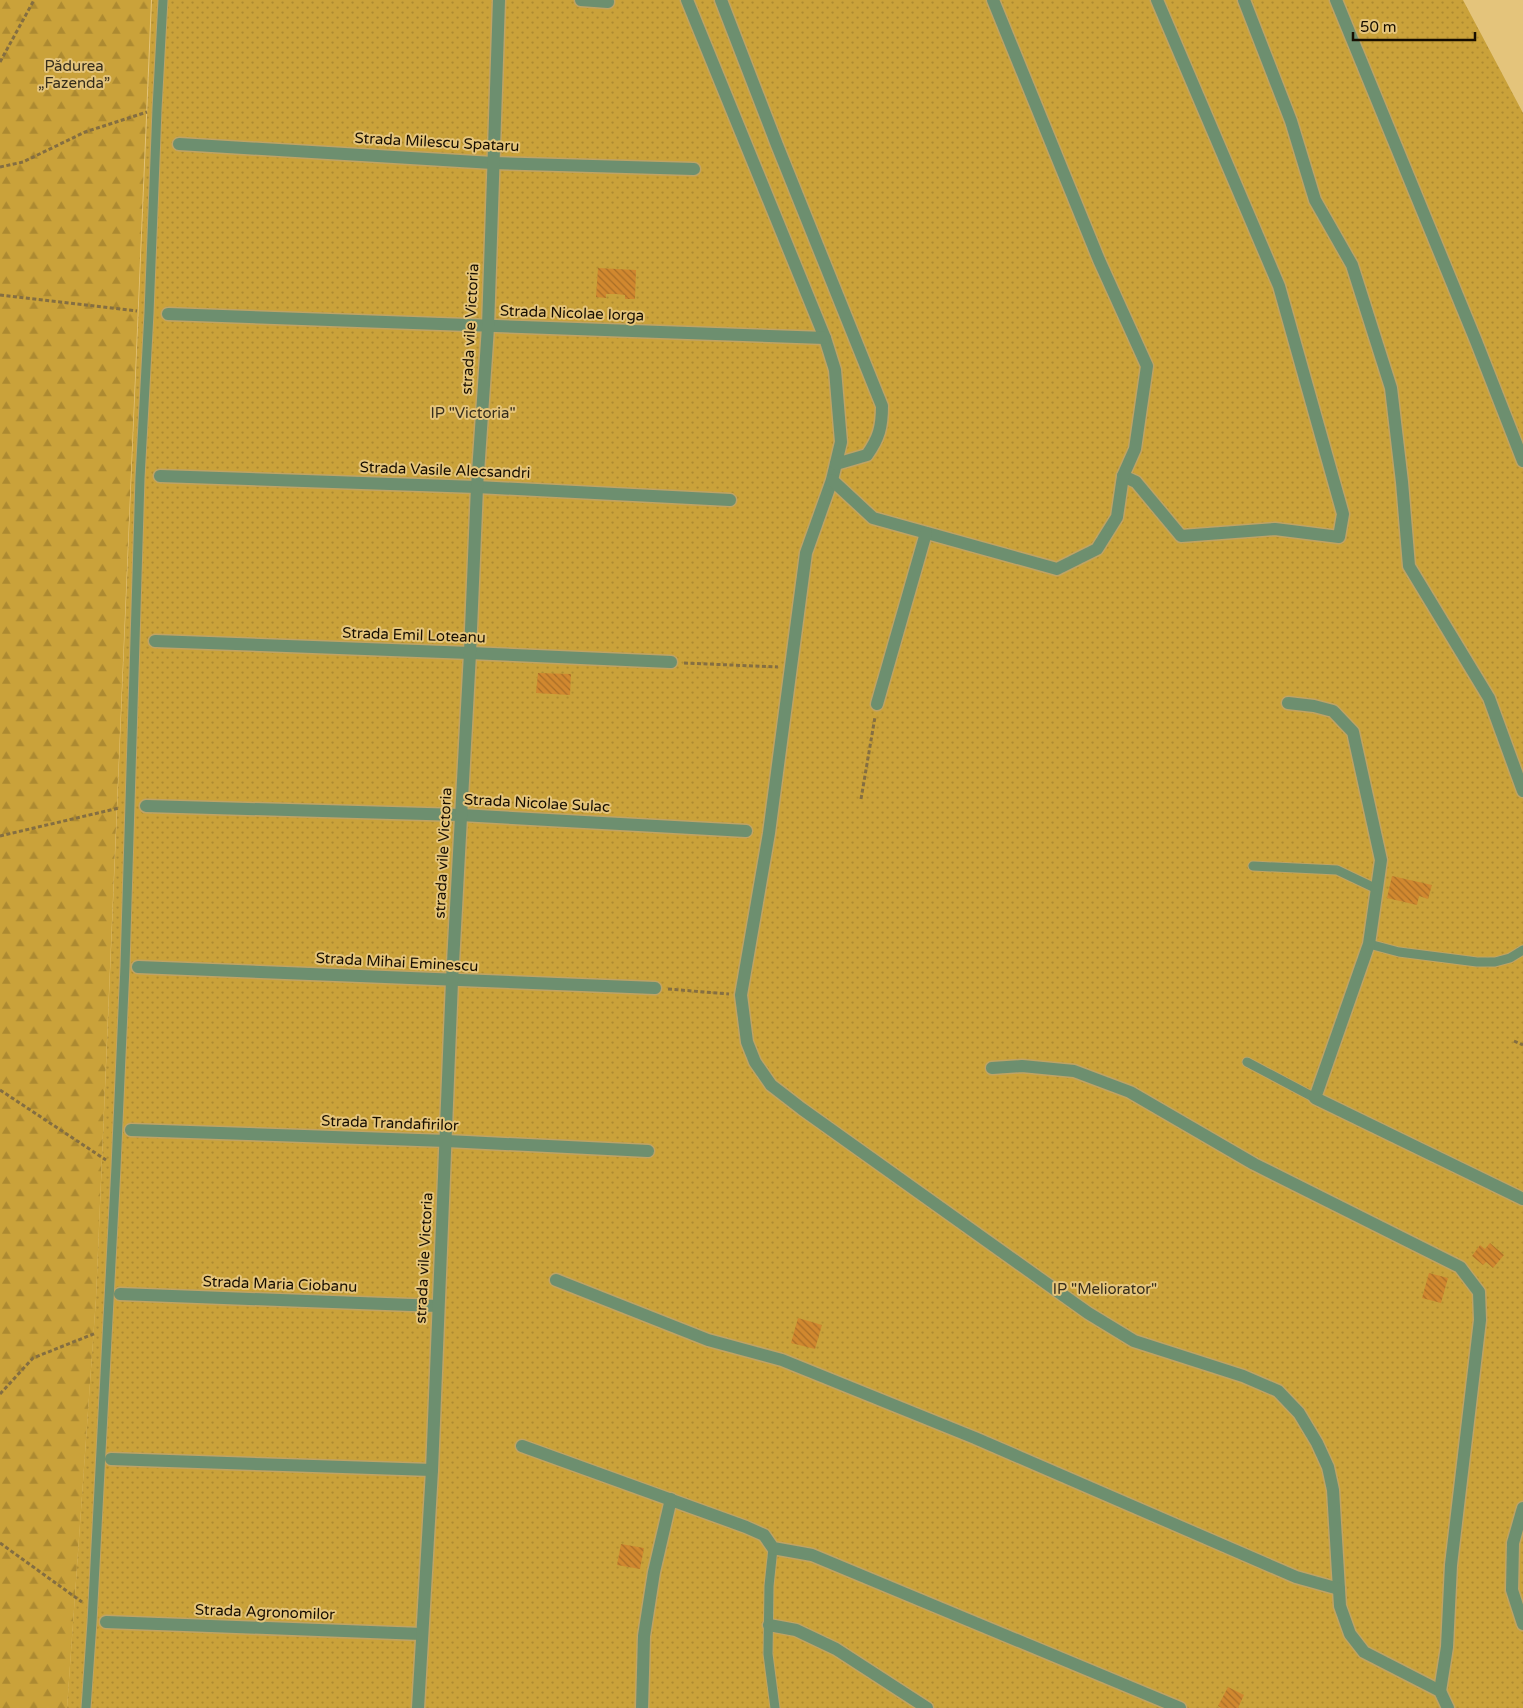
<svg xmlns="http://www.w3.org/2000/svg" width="1523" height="1708" font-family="'Varela Round',sans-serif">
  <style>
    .forest { fill: url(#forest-firs) }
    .garden { fill: url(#garden-dots) }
    .building { fill: url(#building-back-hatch) }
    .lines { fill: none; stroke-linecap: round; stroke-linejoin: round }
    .lane-casing { stroke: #bfa365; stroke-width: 11 }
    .street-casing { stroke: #bfa365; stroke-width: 15 }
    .path { stroke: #846e41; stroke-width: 3; stroke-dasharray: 4 2.5; stroke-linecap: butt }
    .lane { stroke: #6d8f6f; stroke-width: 9 }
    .street { stroke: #6d8f6f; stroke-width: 12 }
    .labels { text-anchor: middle; stroke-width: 4; stroke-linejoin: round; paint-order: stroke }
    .park-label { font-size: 15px; fill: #362d1b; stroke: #e4c47b }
    .street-label { font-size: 15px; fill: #170e00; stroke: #e4c47b }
  </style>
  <defs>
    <pattern id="forest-firs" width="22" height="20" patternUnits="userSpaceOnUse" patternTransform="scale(1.25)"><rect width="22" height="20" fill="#caa23a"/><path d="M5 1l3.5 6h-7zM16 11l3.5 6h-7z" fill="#ad8a31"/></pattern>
    <pattern id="garden-dots" width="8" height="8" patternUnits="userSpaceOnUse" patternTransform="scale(1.25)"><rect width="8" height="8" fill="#caa23a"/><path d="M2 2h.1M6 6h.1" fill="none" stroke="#ad8a31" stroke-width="1.8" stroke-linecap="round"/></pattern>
    <pattern id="building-back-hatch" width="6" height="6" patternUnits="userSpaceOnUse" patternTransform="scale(1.25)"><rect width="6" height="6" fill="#d1882f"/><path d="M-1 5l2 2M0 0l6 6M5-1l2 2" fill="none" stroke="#a96e26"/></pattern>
  </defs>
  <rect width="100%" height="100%" fill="#e4c47b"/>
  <path class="forest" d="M0 0H151L96 1298 67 1708H0Z"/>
  <path class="garden" d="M152 0H1463L1523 113V1708H67L96 1298Z"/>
  <g class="building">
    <path d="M598 268 636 270 635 299H625V295L616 294H606V298L596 297Z"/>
    <path d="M538 673 571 674 570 695 536 693Z"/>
    <path d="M1392 876 1432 885 1428 899 1419 896 1417 905 1387 898Z"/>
    <path d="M1490 1243 1504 1255 1493 1268 1486 1262 1483 1265 1472 1256 1480 1245 1485 1249Z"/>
    <path d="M1429 1273 1448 1278 1441 1303 1422 1298Z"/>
    <path d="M798 1318 822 1325 815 1349 791 1343Z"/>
    <path d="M621 1544 644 1548 640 1569 617 1565Z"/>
    <path d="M1228 1687 1244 1695 1238 1708H1222L1218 1706Z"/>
  </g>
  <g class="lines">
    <defs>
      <g id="lane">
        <path d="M1253 866 1337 870 1377 889"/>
        <path d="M1369 944 1399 952 1477 962H1495L1510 958 1523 950"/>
        <path d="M1247 1062 1315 1098"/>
        <path d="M773 1548 769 1586 768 1654 775 1708"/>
        <path d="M86 1708 92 1622 116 1167 125 966 140 478 149 313 157 109 163 0"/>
      </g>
      <g id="street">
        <path d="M581 0 608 2"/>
        <path d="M687 0 825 338 835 370 841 442 832 480 806 553 769 833 741 995 747 1042 755 1062 771 1085 802 1109 1088 1313 1134 1341 1243 1376 1278 1391 1299 1413 1317 1443 1328 1467 1333 1490 1340 1606 1350 1634 1364 1652 1440 1691 1448 1708"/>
        <path d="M721 0 777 145 882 406C882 427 879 438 867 455L836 464"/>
        <path d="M1244 0 1291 121 1315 200 1352 265 1391 388 1402 482 1409 566 1489 698 1523 791"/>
        <path d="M1336 0 1476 341 1523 461"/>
        <path d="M179 144 493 163 694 169"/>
        <path d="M168 314 825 338"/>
        <path d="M160 476 477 487 730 500"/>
        <path d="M1123 476 1136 482 1181 536 1275 529 1339 537 1343 514 1279 286 1157 0"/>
        <path d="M832 480 873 518 1057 569 1097 549 1117 517 1123 476 1135 449 1147 366 1099 260 993 0"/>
        <path d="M155 641 470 653 671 662"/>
        <path d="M1288 703 1314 706 1333 711 1353 732 1381 860 1369 944 1315 1098 1523 1199"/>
        <path d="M877 704 926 533"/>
        <path d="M146 806 461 815 746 831"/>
        <path d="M138 967 655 988"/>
        <path d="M992 1068 1022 1066 1074 1071 1130 1092 1254 1164 1460 1267 1479 1292 1480 1320 1451 1565 1447 1647 1440 1691"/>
        <path d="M131 1130 447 1141 648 1151"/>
        <path d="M556 1280 708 1340 782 1360 975 1438 1296 1577 1339 1589"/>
        <path d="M120 1294 438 1306"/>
        <path d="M522 1446 746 1527 764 1535 773 1548 812 1555 1180 1708"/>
        <path d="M111 1459 432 1470"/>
        <path d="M1523 1508 1513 1543 1512 1590 1523 1624"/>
        <path d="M106 1622 422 1634"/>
        <path d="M769 1625 796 1630 836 1649 927 1708"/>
        <path d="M418 1708 432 1470 452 981 470 653 477 487 488 327 499 0"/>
        <path d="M642 1708 644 1636 654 1572 671 1499"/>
      </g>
    </defs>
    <use href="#lane" class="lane-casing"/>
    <use href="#street" class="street-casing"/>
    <g class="path">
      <path d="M0 62 34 0"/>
      <path d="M0 167 23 162 85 132 147 112"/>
      <path d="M0 295 137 311"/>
      <path d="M684 663 778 667"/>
      <path d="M861 799 875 717"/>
      <path d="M0 836 119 808"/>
      <path d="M668 989 729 994"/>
      <path d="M1514 1041 1523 1045"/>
      <path d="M0 1090 106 1160"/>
      <path d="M0 1394 33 1358 96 1333"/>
      <path d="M0 1543 82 1602"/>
    </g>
    <use href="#lane" class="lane"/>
    <use href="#street" class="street"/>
  </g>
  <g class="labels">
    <g class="park-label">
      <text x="74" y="71">Pădurea<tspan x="74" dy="17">„Fazenda”</tspan></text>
      <text x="473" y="418">IP "Victoria"</text>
      <text x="1105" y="1294">IP "Meliorator"</text>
    </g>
    <g class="street-label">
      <text transform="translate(437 142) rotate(3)" y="5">Strada Milescu Spataru</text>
      <text transform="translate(572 313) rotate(2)" y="5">Strada Nicolae Iorga</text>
      <text transform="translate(470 329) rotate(-87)" y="5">strada vile Victoria</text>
      <text transform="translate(445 470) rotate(2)" y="5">Strada Vasile Alecsandri</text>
      <text transform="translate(414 635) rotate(2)" y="5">Strada Emil Loteanu</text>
      <text transform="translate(537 803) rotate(3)" y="5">Strada Nicolae Sulac</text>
      <text transform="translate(443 853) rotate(-87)" y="5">strada vile Victoria</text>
      <text transform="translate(397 962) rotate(3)" y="5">Strada Mihai Eminescu</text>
      <text transform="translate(390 1123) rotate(2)" y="5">Strada Trandafirilor</text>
      <text transform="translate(424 1258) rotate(-87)" y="5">strada vile Victoria</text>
      <text transform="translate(280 1284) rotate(2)" y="5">Strada Maria Ciobanu</text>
      <text transform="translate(265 1612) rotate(2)" y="5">Strada Agronomilor</text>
    </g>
  </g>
  <path d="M1353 32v8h122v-8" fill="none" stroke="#170e00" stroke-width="2.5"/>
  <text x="1360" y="32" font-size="15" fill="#170e00" stroke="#e4c47b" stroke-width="4" paint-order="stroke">50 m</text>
</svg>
